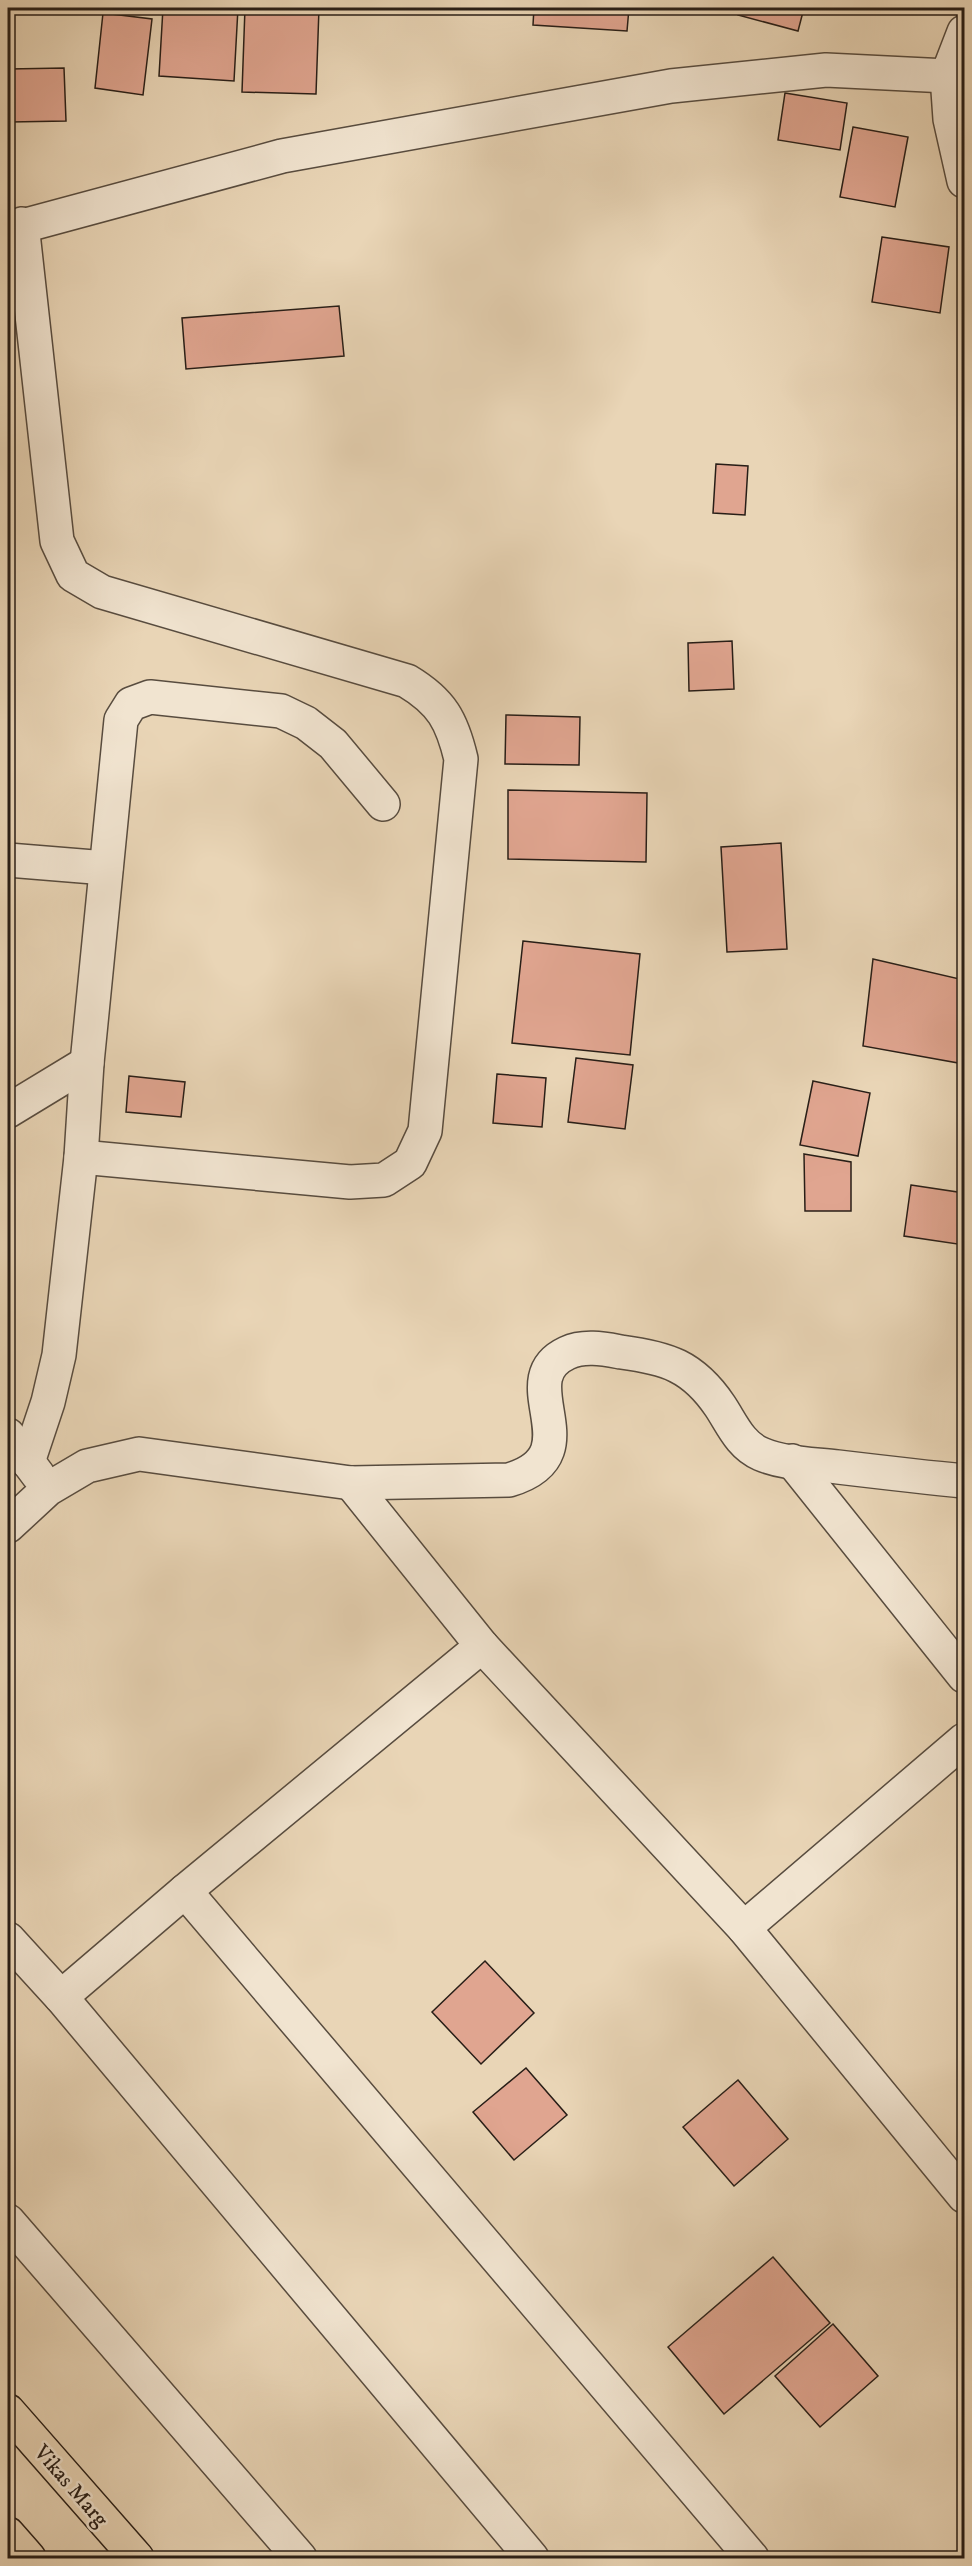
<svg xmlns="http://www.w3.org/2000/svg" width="972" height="2566" font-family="'IM FELL DW Pica',serif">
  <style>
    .building { fill: #e0a590; stroke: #281e17; stroke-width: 1.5 }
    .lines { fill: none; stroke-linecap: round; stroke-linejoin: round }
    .minor-casing { stroke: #584c3f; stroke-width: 36 }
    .major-casing { stroke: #281e17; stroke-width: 36 }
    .minor { stroke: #f1e4d0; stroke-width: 33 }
    .major { stroke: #e9d5b6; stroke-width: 33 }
    .labels { text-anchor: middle; stroke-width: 5; stroke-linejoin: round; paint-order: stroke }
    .street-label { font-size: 22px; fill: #281e17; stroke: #f1e4d0 }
  </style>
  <rect width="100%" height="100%" fill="#e9d5b6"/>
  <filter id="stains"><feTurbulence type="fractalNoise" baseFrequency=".00333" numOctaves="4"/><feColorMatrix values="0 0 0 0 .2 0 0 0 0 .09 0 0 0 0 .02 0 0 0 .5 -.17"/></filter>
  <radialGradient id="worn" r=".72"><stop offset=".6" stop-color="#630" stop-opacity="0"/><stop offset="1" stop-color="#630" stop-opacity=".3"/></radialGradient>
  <g class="building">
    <path d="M163 8H238L234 81 159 76Z"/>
    <path d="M245 8H319L316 94 242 92Z"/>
    <path d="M534 8H629L627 31 533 25Z"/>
    <path d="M740 8H804L798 31 738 15Z"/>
    <path d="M103 13 152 19 143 95 95 88Z"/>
    <path d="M64 68 66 121 10 122 9 69Z"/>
    <path d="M785 93 847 103 840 150 778 140Z"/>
    <path d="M853 127 908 137 895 207 840 197Z"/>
    <path d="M882 237 949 247 940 313 872 302Z"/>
    <path d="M339 306 344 356 186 369 182 318Z"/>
    <path d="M716 464 748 466 745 515 713 513Z"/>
    <path d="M732 641 734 689 689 691 688 643Z"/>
    <path d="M506 715 580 717 579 765 505 764Z"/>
    <path d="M8 722 12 758 8 759Z"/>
    <path d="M508 790 647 793 646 862 508 859Z"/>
    <path d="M781 843 787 949 727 952 721 847Z"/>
    <path d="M523 941 640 954 630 1055 512 1043Z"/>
    <path d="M873 959 964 980V1064L863 1046Z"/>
    <path d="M576 1058 633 1065 625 1129 568 1122Z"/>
    <path d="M497 1074 546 1078 542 1127 493 1123Z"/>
    <path d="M129 1076 185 1082 181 1117 126 1112Z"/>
    <path d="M813 1081 870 1093 858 1156 800 1145Z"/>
    <path d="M804 1154 851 1162V1211H805Z"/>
    <path d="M911 1185 964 1193V1245L904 1236Z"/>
    <path d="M485 1961 534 2013 481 2064 432 2012Z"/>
    <path d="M526 2068 567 2115 514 2160 473 2112Z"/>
    <path d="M738 2080 788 2139 734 2186 683 2127Z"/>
    <path d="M773 2257 830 2323 724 2414 668 2347Z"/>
    <path d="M833 2324 878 2376 820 2427 775 2376Z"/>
  </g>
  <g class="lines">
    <defs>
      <g id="minor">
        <path d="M947 76 950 119 964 181"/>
        <path d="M22 224 57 541 73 575 102 592 407 681C442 702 452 721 461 759L425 1131 410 1163 384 1180 350 1182 81 1157"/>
        <path d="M8 230 282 156 671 86 826 70 947 76 964 32"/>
        <path d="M8 860 106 868"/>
        <path d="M8 1111 87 1063"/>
        <path d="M8 1435 38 1475"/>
        <path d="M792 1461 964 1676"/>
        <path d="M28 1462 48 1402 59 1355 81 1157 87 1063 121 720 131 704 150 697 281 711 306 723 333 744 383 804"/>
        <path d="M351 1483 482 1646 744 1928 964 2196"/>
        <path d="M8 1526 48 1489 87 1466 139 1454 351 1483 509 1480C596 1454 507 1381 567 1353 584 1345 604 1349 621 1352 667 1358 693 1366 720 1406 732 1424 740 1445 761 1454 784 1464 813 1464 838 1467 880 1472 922 1477 964 1481"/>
        <path d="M185 1891 752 2558"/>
        <path d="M744 1928 964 1740"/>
        <path d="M8 1939 61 1997 532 2558"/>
        <path d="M61 1997 185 1891 482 1646"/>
        <path d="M8 2221 300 2558"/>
      </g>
      <g id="major">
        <path d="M8 2411 137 2558"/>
        <path d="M8 2534 29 2558"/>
      </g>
    </defs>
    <use href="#minor" class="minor-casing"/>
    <use href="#major" class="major-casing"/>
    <use href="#minor" class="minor"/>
    <use href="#major" class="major"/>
  </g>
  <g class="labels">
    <g class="street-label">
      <text transform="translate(72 2485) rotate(49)" y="8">Vikas Marg</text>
    </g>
  </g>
  <rect width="972" height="2566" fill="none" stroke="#e9d5b6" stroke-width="30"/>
  <rect x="9" y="9" width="954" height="2548" fill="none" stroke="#281e17" stroke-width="3"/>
  <rect x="15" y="15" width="942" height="2536" fill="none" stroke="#281e17" stroke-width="1.5"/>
  <rect width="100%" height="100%" filter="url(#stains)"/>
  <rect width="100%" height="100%" fill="url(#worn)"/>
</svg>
